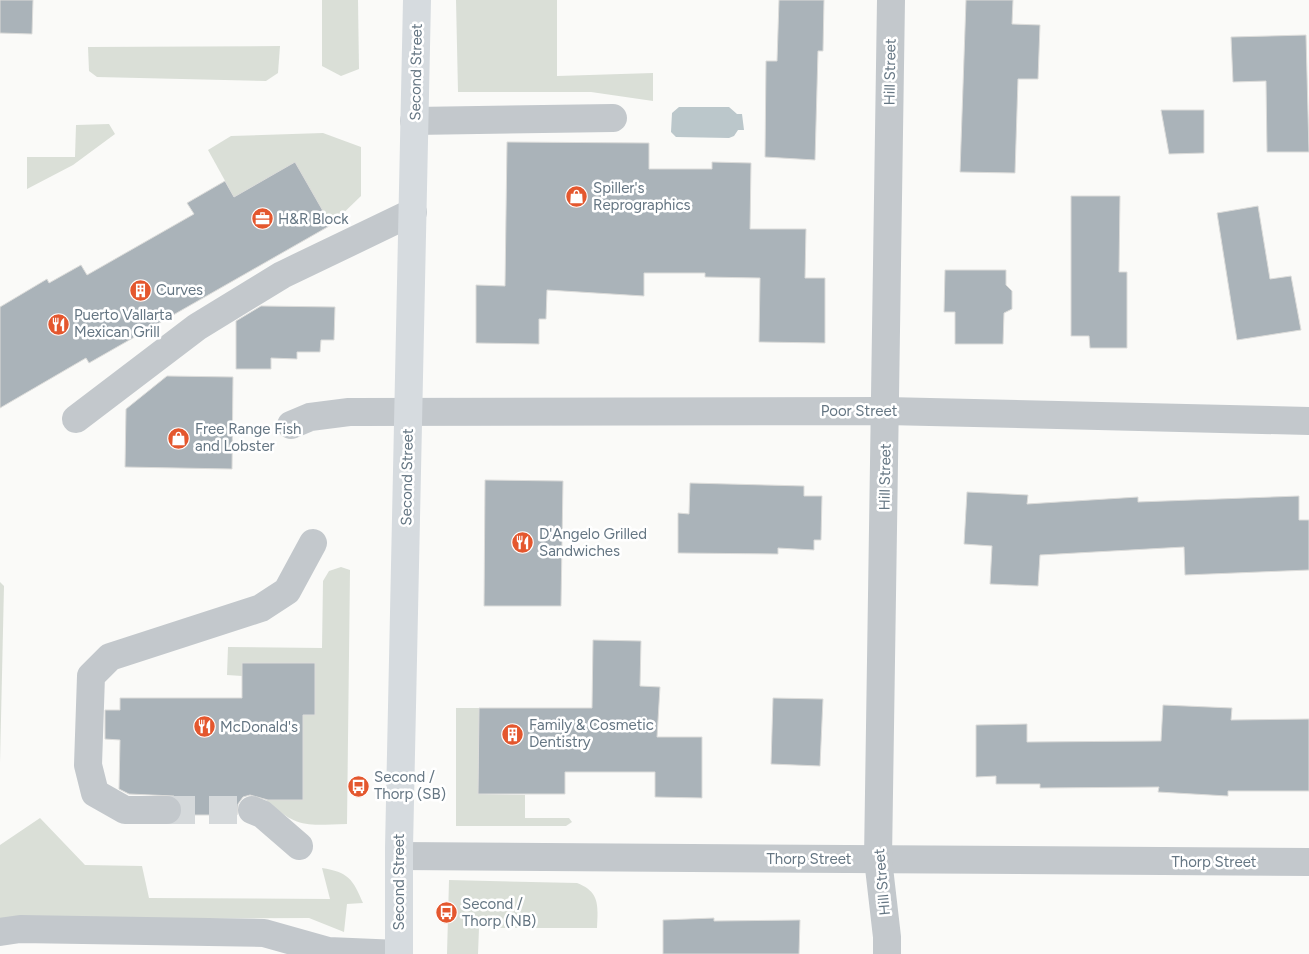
<svg xmlns="http://www.w3.org/2000/svg" width="1309" height="954" font-family="Figtree,sans-serif">
  <style>
    .green { fill: #dadfd7 }
    .water { fill: #bbc7cb }
    .building { fill: #aab3b9; stroke: #dcdcda }
    .lines { fill: none; stroke-linecap: round; stroke-linejoin: round }
    .minor-tunnel { stroke: #d5d9db; stroke-width: 28; stroke-dasharray: 28 14; stroke-linecap: butt }
    .minor { stroke: #c3c8cc; stroke-width: 28 }
    .major { stroke: #d6dbdf; stroke-width: 28 }
    .labels { text-anchor: middle; stroke-width: 5; stroke-linejoin: round; paint-order: stroke }
    .street-label { font-size: 15px; fill: #657683; stroke: #fff }
    .poi-label { font-size: 15px; fill: #657683; stroke: #fff; text-anchor: start }
  </style>
  <rect width="100%" height="100%" fill="#fafaf8"/>
  <g class="green">
    <path d="M322 0H358L359 69 341 76 322 66Z"/>
    <path d="M456 0H557V76L653 73V101L591 92H458Z"/>
    <path d="M280 46 278 73 266 81 97 77 89 71 88 47Z"/>
    <path d="M109 124 115 134 73 165 27 189V157H75L76 125Z"/>
    <path d="M323 133 361 147V196L331 225 234 197 208 150 231 136Z"/>
    <path d="M341 567 350 570 347 824C305 825 298 829 266 800H303L242 664V676L227 675 228 647 322 648 323 581 329 571Z"/>
    <path d="M0 582 4 586 0 763Z"/>
    <path d="M456 708H479L478 794 525 795V818H569L572 822 566 826H456Z"/>
    <path d="M40 818 85 865 142 866 149 898 330 899 322 868C348 872 353 879 363 903L347 904 344 932 309 918 0 919V845Z"/>
    <path d="M449 880 577 883C600 892 598 905 597 928H479L478 954H447Z"/>
  </g>
  <path class="water" d="M679 107H729L737 114H742L744 130H738L734 136 729 138 676 137 671 132 672 113Z"/>
  <g class="building">
    <path d="M0 0H33L32 34 0 33Z"/>
    <path d="M779 0H824L823 51H818L815 160 765 157 766 61H777Z"/>
    <path d="M966 0H1013L1012 24 1040 25 1038 79H1018L1015 173 960 172Z"/>
    <path d="M1306 35 1309 152H1267L1266 81 1233 82 1231 37Z"/>
    <path d="M1161 110H1204V153L1169 154Z"/>
    <path d="M507 142 649 143V169H712V162L751 163 750 229H806L805 278H825V343L759 342 760 278 705 277V273H644V296L547 290 546 319H539V344L476 343V285L505 286Z"/>
    <path d="M295 162 331 225 89 363 86 358 0 408V307L47 279 49 283 81 265 87 275 194 214 187 203 225 181 234 197Z"/>
    <path d="M1071 196H1120L1119 272H1127V348H1090L1089 336H1071Z"/>
    <path d="M1258 206 1270 279 1291 276 1301 330 1237 340 1217 213Z"/>
    <path d="M945 270H1006V285L1012 291V309L1004 313 1003 344H955V312H944Z"/>
    <path d="M261 306 335 307 334 340H321L320 352H297V359L271 358V369H236V321Z"/>
    <path d="M167 376 233 377 232 469 125 467 126 409Z"/>
    <path d="M485 480 563 481 561 606H484Z"/>
    <path d="M690 483 804 486V496H822L821 540H814V550L778 548V554L678 553V513L689 514Z"/>
    <path d="M967 492 1028 495 1027 504 1138 497V502L1299 496V520H1309V570L1185 575 1184 547 1040 555 1038 586 990 584 992 546 964 544Z"/>
    <path d="M593 640 641 641 640 686 660 687 657 737H702V798L655 797V772H565V794H478L479 708H592Z"/>
    <path d="M242 663H315V715H303V800H268L250 795 243 797 238 804 237 815H181V803L174 796 129 794 119 789 120 740 105 739V710H120V698H242Z"/>
    <path d="M773 698 823 699 820 766 771 764Z"/>
    <path d="M1163 705 1232 708 1231 720 1309 719V791H1228V796L1158 792 1159 787 1040 788V784H996V776L976 777V725L1027 724V742L1161 741Z"/>
    <path d="M714 918V921L800 920 799 954H663V920Z"/>
  </g>
  <g class="lines">
    <path class="minor-tunnel" d="M167 810H252"/>
    <g class="minor">
      <path d="M414 121 613 118"/>
      <path d="M76 419 197 327 282 275 413 212"/>
      <path d="M291 425 310 417 349 412 886 411 1309 421"/>
      <path d="M167 810H125L95 793 88 765 91 676 110 657 261 608 287 591 313 543"/>
      <path d="M252 810 262 814 299 846"/>
      <path d="M399 856 1309 862"/>
      <path d="M0 932 20 929 264 933 328 951 399 954"/>
      <path d="M887 954V937L878 859 891 0"/>
    </g>
    <path class="major" d="M399 954V848L417 0"/>
  </g>
  <defs>
    <symbol id="shop-disc" viewBox="-11 -11 22 22"><circle r="9.5" fill="#e4572e" stroke="#fff"/><path d="M-5-2.5h2.3a2.7 3.5 0 0 1 5.4 0H5L5.5 6h-11ZM-1.5-2.5h3a1.5 2.3 0 0 0-3 0Z" fill="#fff"/></symbol>
    <symbol id="office-disc" viewBox="-11 -11 22 22"><circle r="9.5" fill="#e4572e" stroke="#fff"/><path d="M-6-3h4V-5.5h4V-3h4V5H-6ZM-1-4.5V-3h2v-1.5ZM-6 0V1H6V0Z" fill="#fff"/></symbol>
    <symbol id="building-disc" viewBox="-11 -11 22 22"><circle r="9.5" fill="#e4572e" stroke="#fff"/><path d="M-4-6H4V6H1V3H-1V6H-4ZM-2.5-4.3h1.7v1.8h-1.7ZM.8-4.3h1.7v1.8H.8ZM-2.5-1h1.7V.8h-1.7ZM.8-1h1.7V.8H.8Z" fill="#fff"/></symbol>
    <symbol id="restaurant-disc" viewBox="-11 -11 22 22"><circle r="9.5" fill="#e4572e" stroke="#fff"/><path d="M-5-6h1v4h1v-4h1v4h1v-4h1v5L-1.5 .5V6h-2V.5L-5-1ZM5-6V6H3V1.5H1.5Q1.5-4 5-6Z" fill="#fff"/></symbol>
    <symbol id="bus-disc" viewBox="-11 -11 22 22"><circle r="9.5" fill="#e4572e" stroke="#fff"/><path d="M-5-6H5V4H4V6H2V4H-2V6H-4V4H-5ZM-3.5-4V0h7V-4ZM-3.5 1.2v1.5H-2V1.2ZM2 1.2v1.5H3.5V1.2Z" fill="#fff"/></symbol>
  </defs>
  <g fill-rule="evenodd">
    <use href="#shop-disc" x="564" y="184" width="25" height="25"/>
    <use href="#office-disc" x="250" y="206" width="25" height="25"/>
    <use href="#building-disc" x="128" y="278" width="25" height="25"/>
    <use href="#restaurant-disc" x="46" y="312" width="25" height="25"/>
    <use href="#shop-disc" x="166" y="426" width="25" height="25"/>
    <use href="#restaurant-disc" x="510" y="530" width="25" height="25"/>
    <use href="#restaurant-disc" x="192" y="714" width="25" height="25"/>
    <use href="#building-disc" x="500" y="722" width="25" height="25"/>
    <use href="#bus-disc" x="346" y="774" width="25" height="25"/>
    <use href="#bus-disc" x="434" y="900" width="25" height="25"/>
  </g>
  <g class="labels">
    <g class="street-label">
      <text transform="translate(416 72) rotate(-89)" y="5">Second Street</text>
      <text transform="translate(890 72) rotate(-89)" y="5">Hill Street</text>
      <text x="859" y="416">Poor Street</text>
      <text transform="translate(407 477) rotate(-89)" y="5">Second Street</text>
      <text transform="translate(885 477) rotate(-89)" y="5">Hill Street</text>
      <text x="809" y="864">Thorp Street</text>
      <text x="1214" y="867">Thorp Street</text>
      <text transform="translate(399 882) rotate(-90)" y="5">Second Street</text>
      <text transform="translate(882 882) rotate(-95)" y="5">Hill Street</text>
    </g>
    <g class="poi-label">
      <text x="593" y="193">Spiller's<tspan x="593" dy="17">Reprographics</tspan></text>
      <text x="278" y="224">H&amp;R Block</text>
      <text x="156" y="295">Curves</text>
      <text x="74" y="320">Puerto Vallarta<tspan x="74" dy="17">Mexican Grill</tspan></text>
      <text x="195" y="434">Free Range Fish<tspan x="195" dy="17">and Lobster</tspan></text>
      <text x="539" y="539">D'Angelo Grilled<tspan x="539" dy="17">Sandwiches</tspan></text>
      <text x="529" y="730">Family &amp; Cosmetic<tspan x="529" dy="17">Dentistry</tspan></text>
      <text x="220" y="732">McDonald's</text>
      <text x="374" y="782">Second /<tspan x="374" dy="17">Thorp (SB)</tspan></text>
      <text x="462" y="909">Second /<tspan x="462" dy="17">Thorp (NB)</tspan></text>
    </g>
  </g>
</svg>
